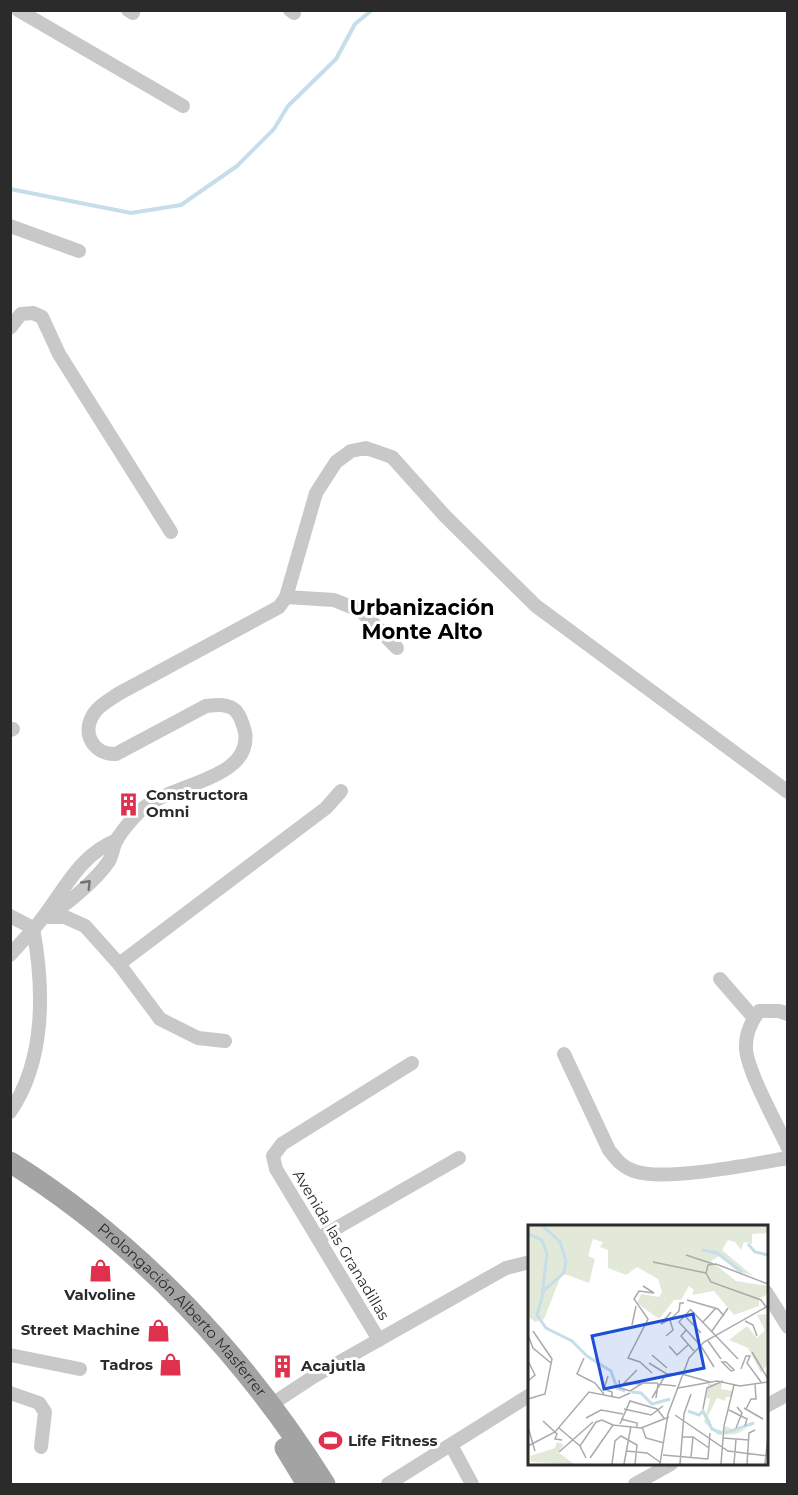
<svg xmlns="http://www.w3.org/2000/svg" width="798" height="1495" font-family="Montserrat,sans-serif">
  <style>
    .lines { fill: none; stroke-linecap: round; stroke-linejoin: round }
    .stream { stroke: #c5dee9; stroke-width: 4 }
    .minor { stroke: #c8c8c8; stroke-width: 14 }
    .primary { stroke: #a3a3a3; stroke-width: 21 }
    .oneway { stroke: #727272 }
    .labels { text-anchor: middle; stroke-width: 6; stroke-linejoin: round; paint-order: stroke }
    .poi-label { font-size: 15px; font-weight: bold; fill: #2b2b2b; stroke: #fff; text-anchor: start }
    .street-label { font-size: 15px; fill: #2b2b2b; stroke: #fff }
    .district-label { font-size: 21px; font-weight: bold; fill: #000; stroke: #fff }
    .inset-river { fill: none; stroke: #c5dee9; stroke-width: 3 }
    .inset-road { fill: none; stroke: #aaa; stroke-width: 1.5 }
    .view { fill: #1d4ed8; fill-opacity: 0.15; stroke: #1d4ed8; stroke-width: 3 }
    .inset-edge { fill: none; stroke: #2b2b2b; stroke-width: 3 }
  </style>
  <rect width="100%" height="100%" fill="#fff"/>
  <g class="lines">
    <path class="stream" d="M10 189 131 213 181 205 237 166 274 129 288 106 336 59 355 24 372 10"/>
    <g class="minor">
      <path d="M18 10 183 106"/>
      <path d="M128 10 133 13"/>
      <path d="M290 10 294 13"/>
      <path d="M10 226 79 251"/>
      <path d="M10 328 21 314 33 313 42 317 59 354 171 532"/>
      <path d="M286 597 334 600 361 611 397 648"/>
      <path d="M10 730 13 729"/>
      <path d="M10 916 33 928C44 987 46 1060 10 1112"/>
      <path d="M44 917C63 909 97 879 109 861 113 854 113 846 117 839 123 830 132 819 140 811 168 783 253 781 245 732 243 724 241 717 236 711 228 703 216 705 206 706L116 754C93 755 80 732 95 712 100 705 111 699 118 694L279 607 286 597 316 493 336 462 351 451 366 448 392 457 445 516 536 606 788 792"/>
      <path d="M49 917H65L85 926 119 964 160 1019 198 1038 225 1041"/>
      <path d="M10 955C21 942 35 929 44 916 66 887 81 854 117 840"/>
      <path d="M119 964 326 808 341 791"/>
      <path d="M720 979 754 1018"/>
      <path d="M788 1014 779 1011H759C751 1022 746 1032 746 1045 744 1066 778 1126 788 1148"/>
      <path d="M564 1054 609 1150C617 1160 622 1167 634 1171 664 1182 753 1164 788 1158"/>
      <path d="M319 1238 459 1158"/>
      <path d="M766 1292 788 1327"/>
      <path d="M379 1340 276 1169 273 1156 282 1144 412 1063"/>
      <path d="M10 1355 80 1369"/>
      <path d="M10 1393 39 1403 45 1412 41 1447"/>
      <path d="M272 1404 313 1377 506 1268 530 1262"/>
      <path d="M766 1406 788 1394"/>
      <path d="M451 1445 472 1484"/>
      <path d="M388 1484 530 1395"/>
      <path d="M635 1484 671 1464"/>
    </g>
    <g class="primary">
      <path id="s1" d="M10 1162C139 1243 245 1356 325 1484"/>
      <path d="M285 1448 307 1484"/>
    </g>
  </g>
  <defs><path id="oneway-chevron" d="M-2-3.5L2.5 0L-2 3.5" fill="none" stroke-width="1.6" stroke-linecap="round" stroke-linejoin="round" transform="scale(1.5)"/></defs>
  <use class="oneway" href="#oneway-chevron" transform="translate(87 884) rotate(-46)"/>
  <defs>
    <symbol id="building-bare" viewBox="-9 -9 18 18"><path d="M-4-6H4V6H1V3H-1V6H-4ZM-2.5-4.3h1.7v1.8h-1.7ZM.8-4.3h1.7v1.8H.8ZM-2.5-1h1.7V.8h-1.7ZM.8-1h1.7V.8H.8Z" fill="#df314d" stroke="#fff" stroke-width="2.5" paint-order="stroke"/></symbol>
    <symbol id="shop-bare" viewBox="-9 -9 18 18"><path d="M-5-2.5h2.3a2.7 3.5 0 0 1 5.4 0H5L5.5 6h-11ZM-1.5-2.5h3a1.5 2.3 0 0 0-3 0Z" fill="#df314d" stroke="#fff" stroke-width="2.5" paint-order="stroke"/></symbol>
    <symbol id="stadium-bare" viewBox="-9 -9 18 18"><path d="M0-5a6.5 5 0 1 0 0 10a6.5 5 0 1 0 0-10ZM-3.5-1.8h7v3.6h-7Z" fill="#df314d" stroke="#fff" stroke-width="2.5" paint-order="stroke"/></symbol>
  </defs>
  <g fill-rule="evenodd">
    <use href="#building-bare" x="112" y="788" width="33" height="33"/>
    <use href="#shop-bare" x="84" y="1254" width="33" height="33"/>
    <use href="#shop-bare" x="142" y="1314" width="33" height="33"/>
    <use href="#shop-bare" x="154" y="1348" width="33" height="33"/>
    <use href="#building-bare" x="266" y="1350" width="33" height="33"/>
    <use href="#stadium-bare" x="314" y="1424" width="33" height="33"/>
  </g>
  <g class="labels">
    <g class="poi-label">
      <text x="146" y="800">Constructora<tspan x="146" dy="17">Omni</tspan></text>
      <text x="100" y="1300" text-anchor="middle">Valvoline</text>
      <text x="140" y="1335" text-anchor="end">Street Machine</text>
      <text x="153" y="1370" text-anchor="end">Tadros</text>
      <text x="301" y="1371">Acajutla</text>
      <text x="348" y="1446">Life Fitness</text>
    </g>
    <g class="street-label">
      <text transform="translate(341 1245) rotate(59)" y="5">Avenida las Granadillas</text>
      <text dy="5" stroke="none"><textPath href="#s1" startOffset="228">Prolongación Alberto Masferrer</textPath></text>
    </g>
    <g class="district-label">
      <text x="422" y="615">Urbanización<tspan x="422" dy="24">Monte Alto</tspan></text>
    </g>
  </g>
  <g transform="translate(528 1225)">
    <rect width="240" height="240" fill="#fff"/>
    <path d="M0 1H240V8L224 9V19L216 17 213 25 207 17 200 15 194 25 225 51 209 46 191 31 183 36 208 56 240 61V69L231 74V81L206 90 186 66 164 70 166 65 161 61 153 75H146L131 94 109 78 113 69 131 72 134 67 130 54 109 42 98 50 80 43V25L72 22 75 17 65 14 60 31 67 34 61 58 34 48 16 94 7 97 0 91ZM240 89V138L233 148 220 123 201 115 219 101 229 113 237 105 229 90ZM194 158 193 164 205 166 204 172H198L197 176 189 173 180 191 185 204 192 208 198 201 207 206 220 203 208 209 190 210 176 197 182 174 178 173 180 159ZM29 217 36 220 30 227 46 239 3 237 2 231 27 223Z" fill="#e3e9d9"/>
    <path class="inset-river" d="M15 1 32 17 38 36 36 48 16 65 9 90 18 103 44 116 59 131 83 146 89 163 97 166M0 9 14 15 19 29 14 70M220 19 227 27 240 30M174 25 189 28 214 47M103 167 113 168 124 179 142 174M160 186 171 190 175 186 184 204 194 208M197 208 226 198"/>
    <path class="inset-road" d="M158 30 185 39M125 37 178 48 183 57 233 75 238 82M178 48 180 40 188 39 240 59M115 61 126 68 111 66 106 74 120 94 100 133 112 137 124 148M159 75 190 84 196 91M162 84 187 110M163 84 151 97 172 120M143 87 133 99 144 93 151 86 152 78H156M156 90 173 108M217 96 225 100 229 111M175 97 188 83M104 100 108 81M158 105 153 111 166 126M184 106 200 83M0 110 5 123 23 138M138 111 145 105 142 95M188 111 210 134M180 116 193 134M141 121 149 130 160 120M173 121 186 142M224 127 240 154M124 130 139 143M56 133 49 149 67 158 76 169M0 136 7 150 0 156M194 137H198L206 145 203 146ZM121 138 142 151M213 144 218 131H222L219 138 233 157M109 145 96 158 113 159M154 149 182 157M80 151 76 164 84 167V171M91 155 92 163 102 166 115 158H130M150 163 189 156 212 161 240 157M124 173 138 149H153M128 173 130 159 148 161M0 174 17 169 24 134 5 106M216 183 235 194M96 184 123 190 135 181M175 184 179 163 195 156M218 184 223 174H228L227 159M201 185 219 194 217 201M147 190 200 226 240 231M58 193 73 185 95 189M93 194 109 198V203M15 196 29 209 27 214 34 215M92 199 102 176 129 184 136 193M0 202 7 226M114 202 118 213 136 218M31 203 52 221M208 203 214 188 209 182M155 212H165L181 223M195 213 221 215M0 221 27 207 61 167 91 173 102 168M98 226 119 228 132 237M31 227 65 197M135 230 180 234M163 232 165 212M58 233 52 221 68 197 74 195 85 200M62 233 85 200 113 203 141 192M180 234 182 208M84 239 87 216 93 211 109 220 107 239M96 239 103 201M132 239 140 189 161 133 176 117 240 81M152 239 156 189 163 169M193 239 196 201 206 160M206 239 208 214M219 239 221 208 227 205M237 239 240 211"/>
    <path class="view" d="M165 89 176 143 76 164 64 111Z"/>
    <rect width="240" height="240" class="inset-edge"/>
  </g>
  <rect width="798" height="1495" fill="none" stroke="#2b2b2b" stroke-width="24"/>
</svg>
